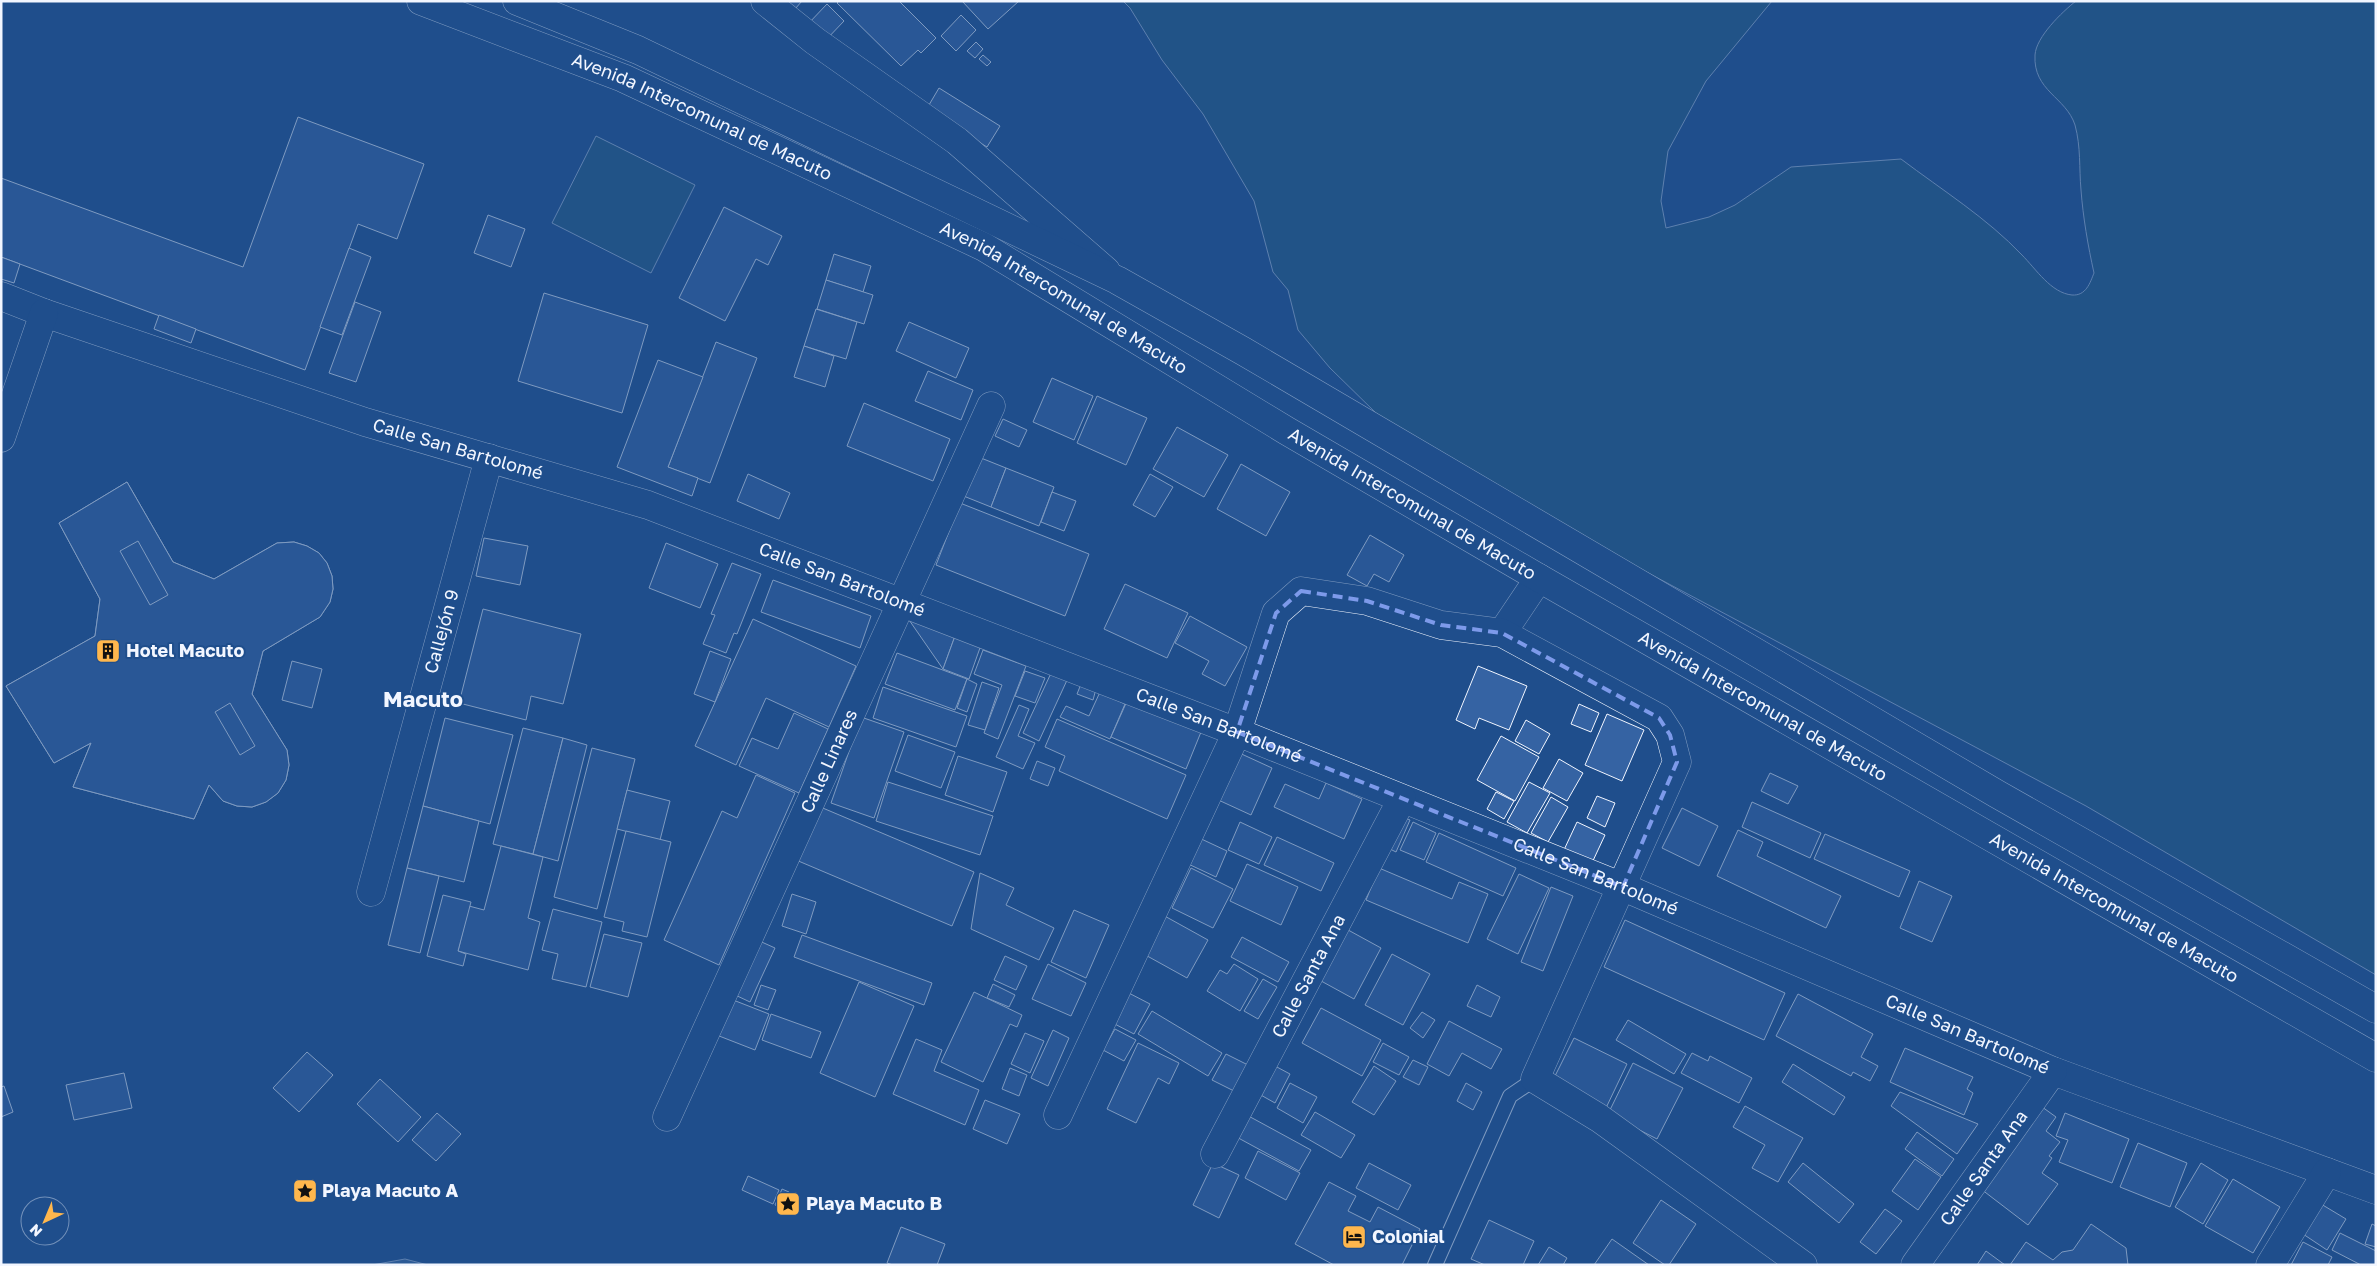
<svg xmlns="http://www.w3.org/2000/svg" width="2377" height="1266" font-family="'Golos Text',sans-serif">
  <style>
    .green { fill: #245a82; stroke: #a8bbd7 }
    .water { fill: #3b69a3; stroke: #a8bbd7 }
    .building { fill: #3563a3; stroke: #f2f6ff; fill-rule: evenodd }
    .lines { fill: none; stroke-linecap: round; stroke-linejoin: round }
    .lane-casing { stroke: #f2f6ff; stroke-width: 16 }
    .street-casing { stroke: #f2f6ff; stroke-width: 29 }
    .primary-casing { stroke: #f2f6ff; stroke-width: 29 }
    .lane { stroke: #1f4e8c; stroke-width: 14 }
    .street { stroke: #1f4e8c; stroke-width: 28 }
    .primary { stroke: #1f4e8c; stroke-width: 28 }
    .marked { fill: none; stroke: #7d9aea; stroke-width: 4; stroke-dasharray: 10 6; stroke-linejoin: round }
    .labels { text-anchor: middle; stroke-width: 4; stroke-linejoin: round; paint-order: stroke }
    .street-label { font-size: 18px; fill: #f2f6ff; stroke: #1f4e8c }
    .poi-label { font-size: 18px; font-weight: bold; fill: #f2f6ff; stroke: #1f4e8c; text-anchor: start }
    .district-label { font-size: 22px; font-weight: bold; fill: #f2f6ff; stroke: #1f4e8c }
  </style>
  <rect width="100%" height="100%" fill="#1f4e8c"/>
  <g class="green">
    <path d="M1123 1H1772L1706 81 1668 151 1661 201 1666 228 1709 217 1735 205 1791 167 1901 159C1942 190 1987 218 2022 255 2036 269 2051 293 2072 295 2086 296 2090 283 2094 273 2088 246 2083 217 2081 190 2079 168 2081 147 2075 125 2066 97 2033 91 2035 55 2036 37 2062 12 2076 1H2376V975L2086 806 1498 493 1377 414 1330 368 1298 330 1288 290 1273 272 1254 201 1203 114 1162 60 1130 8Z"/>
    <path d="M596 136 695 185 651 273 552 223Z"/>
  </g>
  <path class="water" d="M405 1259 428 1265H372Z"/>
  <g class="building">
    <path d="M787 1H802L795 9Z"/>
    <path d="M839 1H899L936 38 921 53 918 50 901 66 837 3Z"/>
    <path d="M962 1H1019L988 29Z"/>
    <path d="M827 4 844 21 824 42 807 25Z"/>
    <path d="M961 15 976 30 956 51 941 36Z"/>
    <path d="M976 42 983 49 975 58 967 51Z"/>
    <path d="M983 55 991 62 987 66 979 59Z"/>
    <path d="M939 88 1000 126 987 147 926 110Z"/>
    <path d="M298 117 424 164 397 239 358 224 305 370 1 257V178L243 267Z"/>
    <path d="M724 207 782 236 768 265 756 259 725 321 679 298Z"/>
    <path d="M488 215 525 229 511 267 474 253Z"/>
    <path d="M349 248 371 257 342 335 320 327Z"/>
    <path d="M834 254 871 266 863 292 826 280Z"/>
    <path d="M1 257 20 264 14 283 1 279Z"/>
    <path d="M826 280 873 295 864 324 817 309Z"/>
    <path d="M544 293 648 325 622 413 518 381Z"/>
    <path d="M355 302 381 312 356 382 329 373Z"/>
    <path d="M816 309 857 322 846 359 804 346Z"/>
    <path d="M159 315 196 329 191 343 154 329Z"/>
    <path d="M909 322 969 348 956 378 896 351Z"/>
    <path d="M716 342 757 358 710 483 668 467Z"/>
    <path d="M804 346 834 356 825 387 794 377Z"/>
    <path d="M658 360 703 377 668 467 698 478 692 496 617 467Z"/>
    <path d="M928 371 973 390 961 420 915 401Z"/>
    <path d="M1052 378 1093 396 1074 440 1033 422Z"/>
    <path d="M1097 396 1147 418 1126 465 1077 443Z"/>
    <path d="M864 403 950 439 933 481 847 446Z"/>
    <path d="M1003 419 1027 430 1019 447 995 436Z"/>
    <path d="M1177 427 1228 455 1204 497 1153 469Z"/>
    <path d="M976 456 1006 468 991 507 961 495Z"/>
    <path d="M1241 464 1290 492 1266 536 1217 509Z"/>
    <path d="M1006 468 1054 487 1039 526 991 507Z"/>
    <path d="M748 474 790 493 779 519 737 501Z"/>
    <path d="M1150 474 1173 487 1155 517 1133 505Z"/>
    <path d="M127 482 173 562 214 579 277 543 294 542 307 546 319 553 327 563 332 576 333 589 330 602 320 617 263 651 252 694 287 750 289 765 286 780 278 793 266 802 252 807 237 806 223 801 209 785 194 819 73 787 91 743 54 763 6 686 95 636 100 599 59 523ZM167 621H178L188 625 196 632 200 642 201 652 197 662 190 670 180 674 170 675 160 671 151 664 147 654V644L150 634 158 626Z"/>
    <path d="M127 482 173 562 214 579 277 543 294 542 307 546 319 553 327 563 332 576 333 589 330 602 320 617 263 651 252 694 287 750 289 765 286 780 278 793 266 802 252 807 237 806 223 801 209 785 194 819 73 787 91 743 54 763 6 686 95 636 100 599 59 523ZM138 541 168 595 150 605 120 551ZM230 703 255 746 240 755 215 712Z"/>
    <path d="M1052 492 1076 501 1064 531 1041 522Z"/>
    <path d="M960 503 1089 554 1065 616 936 565Z"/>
    <path d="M1370 535 1404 555 1389 582 1374 574 1367 586 1347 575Z"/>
    <path d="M484 538 528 546 520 585 476 576Z"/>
    <path d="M666 543 718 564 700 608 649 588Z"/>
    <path d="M732 563 761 574 737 634 734 633 726 653 703 644 715 615 711 614Z"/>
    <path d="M773 580 871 616 860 648 761 612Z"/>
    <path d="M1125 584 1188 613 1167 658 1104 629Z"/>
    <path d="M483 609 581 634 563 704 531 696 526 720 459 703Z"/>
    <path d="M1190 616 1247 647 1225 686 1202 674 1209 661 1175 643Z"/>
    <path d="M907 617 955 636 943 669Z"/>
    <path d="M753 619 856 666 829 727 766 698 736 765 695 746Z"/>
    <path d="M955 636 981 645 969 679 943 669Z"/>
    <path d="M983 650 1026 666 998 739 984 733 1002 685 974 674Z"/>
    <path d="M710 651 731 659 715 702 694 694Z"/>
    <path d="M897 653 967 679 955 710 885 684Z"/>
    <path d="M292 661 322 669 312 708 282 700Z"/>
    <path d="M1478 666 1527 686 1509 730 1479 718 1475 729 1456 720Z"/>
    <path d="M1025 671 1045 678 1035 703 1015 696Z"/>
    <path d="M1052 671 1068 678 1039 741 1023 733Z"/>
    <path d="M967 679 977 684 967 712 957 708Z"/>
    <path d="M982 682 999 688 985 730 968 725Z"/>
    <path d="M1081 684 1096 689 1093 700 1077 694Z"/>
    <path d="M883 687 967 716 956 747 873 718Z"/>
    <path d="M1100 692 1125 704 1110 739 1060 717 1066 706 1089 716Z"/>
    <path d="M1127 701 1201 732 1186 769 1111 737Z"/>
    <path d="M1579 704 1599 713 1591 732 1571 724Z"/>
    <path d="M1019 705 1029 709 1018 736 1035 743 1023 769 996 757Z"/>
    <path d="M794 713 828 729 799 793 739 766 752 738 778 749Z"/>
    <path d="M1607 714 1644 730 1622 781 1585 765Z"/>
    <path d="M861 717 904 732 874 818 831 803Z"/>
    <path d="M445 718 513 735 490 824 423 806Z"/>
    <path d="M1057 719 1186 775 1167 819 1059 771 1065 756 1045 747Z"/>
    <path d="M1526 720 1550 734 1539 754 1515 741Z"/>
    <path d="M523 728 563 738 533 854 493 844Z"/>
    <path d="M908 735 955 752 941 788 895 771Z"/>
    <path d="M1501 736 1539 757 1515 801 1477 780Z"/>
    <path d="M563 738 587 745 558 861 533 854Z"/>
    <path d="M592 748 635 759 597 909 554 897Z"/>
    <path d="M1235 751 1272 768 1251 815 1214 798Z"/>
    <path d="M958 756 1007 772 993 812 945 795Z"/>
    <path d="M1559 759 1583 773 1567 801 1543 788Z"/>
    <path d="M1037 761 1055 768 1048 786 1030 779Z"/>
    <path d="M1770 773 1798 786 1788 804 1761 791Z"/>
    <path d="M756 775 795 793 719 965 664 940 722 811 737 818Z"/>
    <path d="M888 782 993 816 980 855 876 821Z"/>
    <path d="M1529 782 1550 793 1527 833 1507 822Z"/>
    <path d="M1326 783 1362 799 1344 839 1274 807 1285 784 1319 799Z"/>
    <path d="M627 790 670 801 660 840 617 829Z"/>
    <path d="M1496 792 1514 801 1504 819 1487 809Z"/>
    <path d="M1597 796 1615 803 1605 827 1587 818Z"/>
    <path d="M1551 797 1568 807 1548 842 1531 833Z"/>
    <path d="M1752 802 1821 833 1810 858 1742 827Z"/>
    <path d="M423 806 479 821 464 882 407 868Z"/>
    <path d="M818 806 974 872 952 926 796 860Z"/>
    <path d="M1682 808 1718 826 1699 866 1662 848Z"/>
    <path d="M1396 814 1410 820 1396 852 1382 845Z"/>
    <path d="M1240 822 1272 837 1259 864 1228 850Z"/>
    <path d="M1413 822 1436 833 1424 860 1400 850Z"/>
    <path d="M1577 822 1605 835 1591 865 1563 852Z"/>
    <path d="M1738 830 1763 842 1757 856 1841 896 1826 928 1717 876Z"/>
    <path d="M626 831 671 842 647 937 622 931 624 922 604 917Z"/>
    <path d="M1439 833 1516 868 1503 896 1426 862Z"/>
    <path d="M1825 834 1910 871 1899 897 1814 859Z"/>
    <path d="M1195 836 1227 851 1216 877 1184 862Z"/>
    <path d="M1277 837 1334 863 1321 891 1264 865Z"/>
    <path d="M501 846 543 857 528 918 540 922 528 970 458 951 469 906 484 910Z"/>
    <path d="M1247 864 1298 887 1281 925 1230 901Z"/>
    <path d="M407 868 439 876 420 953 388 945Z"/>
    <path d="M1191 868 1233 889 1213 928 1172 908Z"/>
    <path d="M1379 868 1452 899 1459 882 1488 894 1468 943 1366 900Z"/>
    <path d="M980 873 1014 888 1006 905 1054 928 1039 960 971 929Z"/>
    <path d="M1519 874 1549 888 1518 954 1487 939Z"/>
    <path d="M1919 881 1952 896 1932 942 1900 928Z"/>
    <path d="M1551 887 1573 896 1543 971 1521 962Z"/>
    <path d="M792 894 816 902 806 934 782 926Z"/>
    <path d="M443 895 471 902 458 951 466 954 463 966 427 956Z"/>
    <path d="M553 909 602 922 586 987 552 979 558 954 542 950Z"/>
    <path d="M1074 910 1109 925 1086 978 1051 962Z"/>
    <path d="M1161 914 1208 940 1187 978 1140 952Z"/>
    <path d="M1625 920 1785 993 1764 1040 1604 967Z"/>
    <path d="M1339 925 1381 948 1354 999 1312 976Z"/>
    <path d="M604 934 642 943 628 997 590 987Z"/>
    <path d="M802 935 932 983 924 1005 794 957Z"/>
    <path d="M1242 937 1289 962 1278 982 1231 957Z"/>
    <path d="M755 939 775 948 750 1002 731 993Z"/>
    <path d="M1392 954 1430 974 1403 1025 1365 1005Z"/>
    <path d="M1005 956 1027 966 1016 990 994 980Z"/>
    <path d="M1048 964 1086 983 1071 1016 1032 999Z"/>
    <path d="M1234 964 1258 979 1240 1011 1207 991 1220 970 1227 974Z"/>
    <path d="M1263 979 1277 987 1258 1019 1244 1011Z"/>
    <path d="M859 982 914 1006 875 1097 820 1073Z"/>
    <path d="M993 984 1015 995 1009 1007 987 998Z"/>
    <path d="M761 985 776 990 768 1010 754 1005Z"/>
    <path d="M1477 985 1500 997 1491 1017 1467 1006Z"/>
    <path d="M1123 990 1150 1004 1134 1034 1107 1020Z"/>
    <path d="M974 992 1022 1015 1017 1027 1010 1024 983 1082 941 1062Z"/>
    <path d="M1798 994 1873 1034 1861 1057 1878 1066 1870 1081 1853 1072 1851 1076 1776 1036Z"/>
    <path d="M728 998 769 1014 755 1050 714 1034Z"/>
    <path d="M1321 1008 1381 1040 1362 1076 1302 1043Z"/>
    <path d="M1152 1011 1222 1053 1208 1076 1138 1034Z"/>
    <path d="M1422 1012 1435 1020 1423 1038 1410 1028Z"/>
    <path d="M771 1014 821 1032 811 1058 762 1040Z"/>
    <path d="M1628 1020 1686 1054 1674 1074 1616 1040Z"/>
    <path d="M1449 1021 1502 1049 1491 1069 1462 1053 1449 1076 1427 1064Z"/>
    <path d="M1115 1029 1136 1040 1124 1061 1103 1050Z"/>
    <path d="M1053 1030 1069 1038 1048 1086 1031 1078Z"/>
    <path d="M1025 1033 1044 1041 1030 1073 1011 1064Z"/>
    <path d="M1574 1038 1627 1064 1605 1110 1551 1084Z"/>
    <path d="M916 1039 942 1050 934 1071 979 1090 965 1125 893 1094Z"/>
    <path d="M1138 1043 1179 1063 1169 1084 1158 1078 1136 1123 1107 1109Z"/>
    <path d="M1383 1043 1409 1057 1399 1075 1373 1062Z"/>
    <path d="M1905 1048 1973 1077 1967 1089 1973 1093 1964 1115 1890 1082Z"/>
    <path d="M307 1052 333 1075 299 1112 273 1088Z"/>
    <path d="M1692 1053 1708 1061 1710 1056 1752 1078 1739 1103 1681 1073Z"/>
    <path d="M1226 1054 1248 1065 1234 1091 1212 1080Z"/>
    <path d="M1413 1060 1428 1067 1419 1085 1403 1077Z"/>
    <path d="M1633 1063 1683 1088 1657 1139 1608 1114Z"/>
    <path d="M1793 1064 1845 1097 1834 1115 1782 1082Z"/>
    <path d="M1275 1066 1290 1074 1275 1103 1259 1094Z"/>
    <path d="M1374 1066 1396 1081 1374 1115 1352 1102Z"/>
    <path d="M1010 1068 1027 1075 1019 1096 1002 1089Z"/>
    <path d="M124 1073 132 1108 74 1120 66 1085Z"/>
    <path d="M380 1079 421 1117 398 1142 357 1104Z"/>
    <path d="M1290 1083 1317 1097 1303 1123 1277 1108Z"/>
    <path d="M1466 1083 1482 1092 1473 1110 1457 1101Z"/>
    <path d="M4 1086 13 1112 1 1117V1087Z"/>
    <path d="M1900 1092 1978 1124 1957 1154 1891 1106Z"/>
    <path d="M985 1100 1020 1114 1007 1144 973 1129Z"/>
    <path d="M2038 1104 2056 1117 2046 1131 2060 1142 2049 1156 2052 1158 2042 1173 2058 1184 2028 1225 1977 1186Z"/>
    <path d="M1745 1106 1803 1138 1778 1182 1752 1168 1765 1145 1733 1127Z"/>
    <path d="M1315 1112 1355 1135 1341 1158 1301 1135Z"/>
    <path d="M437 1113 461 1134 436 1161 412 1140Z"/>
    <path d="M1243 1113 1311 1150 1299 1171 1231 1134Z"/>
    <path d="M2065 1113 2129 1139 2112 1183 2059 1162 2068 1140 2056 1136Z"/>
    <path d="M1917 1132 1954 1159 1942 1176 1905 1149Z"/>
    <path d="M2138 1143 2187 1163 2170 1207 2120 1187Z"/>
    <path d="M1258 1151 1300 1173 1286 1200 1245 1178Z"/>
    <path d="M1915 1159 1941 1177 1918 1210 1892 1191Z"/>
    <path d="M1213 1163 1239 1175 1219 1218 1193 1205Z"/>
    <path d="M1369 1163 1411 1185 1398 1210 1356 1188Z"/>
    <path d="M1803 1163 1854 1204 1839 1223 1788 1182Z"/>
    <path d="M2201 1163 2228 1180 2203 1224 2175 1207Z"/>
    <path d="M748 1176 779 1190 773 1204 742 1190Z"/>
    <path d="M2233 1179 2280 1207 2253 1253 2205 1226Z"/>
    <path d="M1329 1182 1356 1196 1348 1211 1370 1222 1378 1207 1420 1229 1402 1265H1334L1295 1244Z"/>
    <path d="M782 1189 789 1192 782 1208 775 1205Z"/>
    <path d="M1661 1200 1696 1224 1669 1265H1665L1633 1243Z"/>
    <path d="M2321 1204 2346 1219 2327 1250 2303 1234Z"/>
    <path d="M1885 1209 1902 1221 1876 1254 1860 1242Z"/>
    <path d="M1489 1220 1534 1241 1523 1265H1485L1471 1259Z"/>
    <path d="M2091 1224 2126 1248 2128 1265H2010L2026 1242 2053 1260 2062 1252 2073 1250Z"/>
    <path d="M2372 1224 2376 1226V1247L2365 1244Z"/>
    <path d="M901 1227 945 1244 937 1265H893L887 1263Z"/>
    <path d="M2340 1233 2376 1251V1265H2361L2332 1250Z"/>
    <path d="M1612 1239 1649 1265H1594Z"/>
    <path d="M2303 1242 2332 1257 2328 1265H2291Z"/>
    <path d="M1549 1247 1567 1258 1563 1265H1538Z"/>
    <path d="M1986 1251 2005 1265H1977Z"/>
  </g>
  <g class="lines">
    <defs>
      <path id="lane" d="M1435 1265 1510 1096 1535 1079"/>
      <g id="street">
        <path d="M765 1 815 41 957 141 1106 271"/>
        <path id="s1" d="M1 296 44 313 365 422 648 505 1237 732 1623 887 2053 1071 2376 1190"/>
        <path d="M1 438 44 313"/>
        <path d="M1502 633 1539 578"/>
        <path id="s2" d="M371 892 489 458"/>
        <path d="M1058 1115 1237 732 1276 613 1301 591 1367 601 1441 625 1502 633 1659 718 1670 735 1677 762 1535 1079 1599 1118 1803 1265"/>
        <path id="s3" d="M667 1117 991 406"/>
        <path id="s4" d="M1215 1154 1402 799"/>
        <path id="s5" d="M1915 1265 2053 1071"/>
        <path d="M2270 1265 2327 1172"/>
      </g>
      <g id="primary">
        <path id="s6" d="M421 1 623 78 984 247 1287 431 1539 578 2376 1058"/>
        <path d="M517 1 638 50 1117 280 1243 351 1997 794 2376 1009"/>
      </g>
    </defs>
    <use href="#lane" class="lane-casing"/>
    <use href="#street" class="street-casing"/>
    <use href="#primary" class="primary-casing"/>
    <use href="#lane" class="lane"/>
    <use href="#street" class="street"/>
    <use href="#primary" class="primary"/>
  </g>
  <path d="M0 0H2377V1266H0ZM1301 591 1367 601 1441 625 1502 633 1659 718 1670 735 1677 762 1623 887 1237 732 1276 613Z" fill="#1f4e8c" fill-opacity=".55" fill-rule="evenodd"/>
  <path class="marked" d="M1301 591 1367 601 1441 625 1502 633 1659 718 1670 735 1677 762 1623 887 1237 732 1276 613Z"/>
  <defs>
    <symbol id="building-square" viewBox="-11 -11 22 22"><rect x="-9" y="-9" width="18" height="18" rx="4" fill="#ffb74d" stroke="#1f4e8c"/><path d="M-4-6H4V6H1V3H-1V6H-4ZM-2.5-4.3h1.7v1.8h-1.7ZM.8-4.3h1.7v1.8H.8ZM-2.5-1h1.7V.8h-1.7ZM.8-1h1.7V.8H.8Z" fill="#111"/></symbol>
    <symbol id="sight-square" viewBox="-11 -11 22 22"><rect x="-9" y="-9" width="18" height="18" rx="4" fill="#ffb74d" stroke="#1f4e8c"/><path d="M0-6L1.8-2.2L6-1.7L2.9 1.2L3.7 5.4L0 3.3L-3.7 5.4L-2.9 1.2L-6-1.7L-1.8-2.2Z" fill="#111"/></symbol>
    <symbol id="hotel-square" viewBox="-11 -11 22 22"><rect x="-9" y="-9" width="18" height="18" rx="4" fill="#ffb74d" stroke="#1f4e8c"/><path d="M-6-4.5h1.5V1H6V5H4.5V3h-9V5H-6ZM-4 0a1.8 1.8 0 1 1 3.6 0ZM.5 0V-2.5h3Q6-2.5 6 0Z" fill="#111"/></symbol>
  </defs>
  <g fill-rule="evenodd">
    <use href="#building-square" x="94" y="637" width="28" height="28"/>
    <use href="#sight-square" x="291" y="1177" width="28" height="28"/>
    <use href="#sight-square" x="774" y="1190" width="28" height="28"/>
    <use href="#hotel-square" x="1340" y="1223" width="28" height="28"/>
  </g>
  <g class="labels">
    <g class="street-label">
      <text dy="6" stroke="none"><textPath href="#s6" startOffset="304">Avenida Intercomunal de Macuto</textPath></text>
      <text dy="6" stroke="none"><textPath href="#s6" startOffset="709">Avenida Intercomunal de Macuto</textPath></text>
      <text dy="6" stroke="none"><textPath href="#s1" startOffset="482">Calle San Bartolomé</textPath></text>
      <text dy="6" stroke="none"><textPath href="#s6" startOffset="1114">Avenida Intercomunal de Macuto</textPath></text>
      <text dy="6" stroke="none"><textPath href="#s1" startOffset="888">Calle San Bartolomé</textPath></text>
      <text dy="6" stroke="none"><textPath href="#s2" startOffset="270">Callejón 9</textPath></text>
      <text dy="6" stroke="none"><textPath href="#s6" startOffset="1519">Avenida Intercomunal de Macuto</textPath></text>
      <text dy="6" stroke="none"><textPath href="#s1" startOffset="1292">Calle San Bartolomé</textPath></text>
      <text dy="6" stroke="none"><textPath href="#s3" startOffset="391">Calle Linares</textPath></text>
      <text dy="6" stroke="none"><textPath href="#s1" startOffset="1698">Calle San Bartolomé</textPath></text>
      <text dy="6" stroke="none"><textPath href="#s6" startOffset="1924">Avenida Intercomunal de Macuto</textPath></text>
      <text dy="6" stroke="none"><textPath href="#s4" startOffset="201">Calle Santa Ana</textPath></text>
      <text dy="6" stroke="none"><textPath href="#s1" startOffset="2102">Calle San Bartolomé</textPath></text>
      <text dy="6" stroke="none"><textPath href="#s5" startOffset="119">Calle Santa Ana</textPath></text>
    </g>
    <g class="poi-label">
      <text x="126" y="657">Hotel Macuto</text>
      <text x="322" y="1197">Playa Macuto A</text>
      <text x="806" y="1210">Playa Macuto B</text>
      <text x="1372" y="1243">Colonial</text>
    </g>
    <g class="district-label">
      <text x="423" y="707">Macuto</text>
    </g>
  </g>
  <rect width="2377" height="1266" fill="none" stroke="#f2f6ff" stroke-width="5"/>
  <g transform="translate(45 1221) rotate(224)"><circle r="24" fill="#1f4e8c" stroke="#7391ba"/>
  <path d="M0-4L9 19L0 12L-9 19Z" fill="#ffb74d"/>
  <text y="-8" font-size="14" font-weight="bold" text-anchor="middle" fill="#f2f6ff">N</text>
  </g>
</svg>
